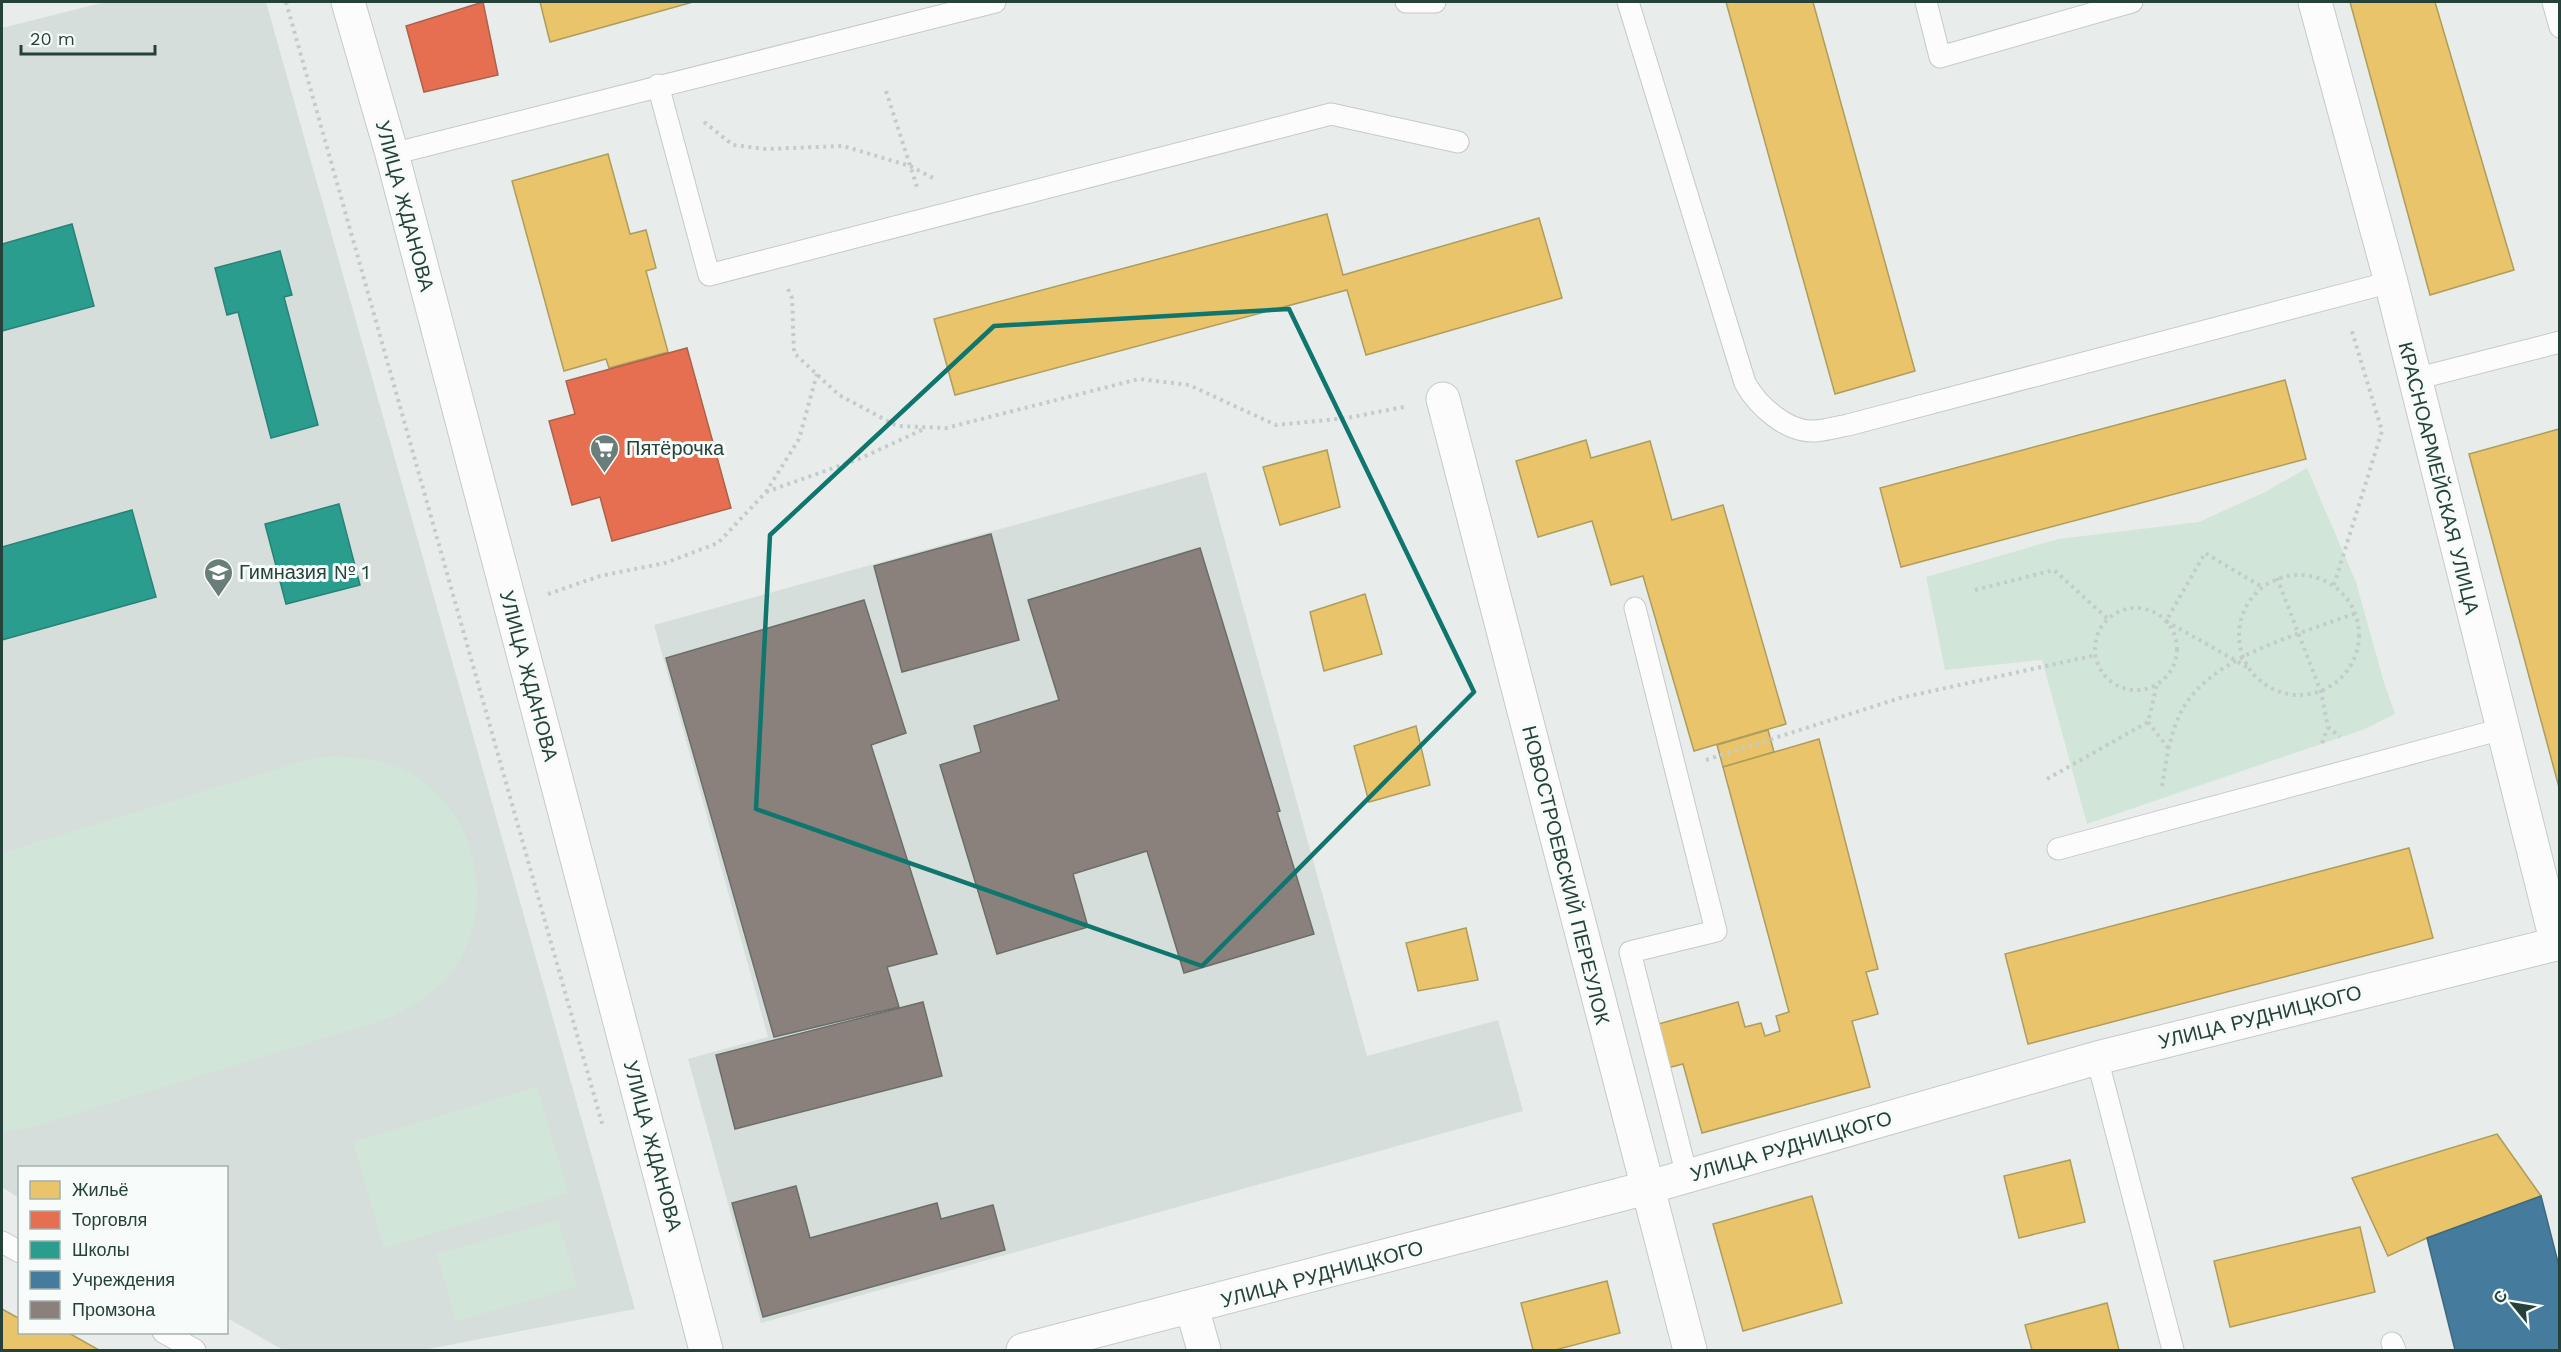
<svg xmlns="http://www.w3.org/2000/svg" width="2561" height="1352" font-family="'Work Sans',sans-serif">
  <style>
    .built { fill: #d6dedb }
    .green { fill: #d1e6d8 }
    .homes { fill: #e9c46a; stroke: #ae9d5c; stroke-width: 1.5 }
    .shops { fill: #e76f51; stroke: #ac624a; stroke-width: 1.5 }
    .schools { fill: #2a9d8f; stroke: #288276; stroke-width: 1.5 }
    .public { fill: #457b9d; stroke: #3b6a7f; stroke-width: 1.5 }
    .industry { fill: #8a817c; stroke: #6b6e68; stroke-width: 1.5 }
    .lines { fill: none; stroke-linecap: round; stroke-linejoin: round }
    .service-casing { stroke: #c5cac8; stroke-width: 23 }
    .minor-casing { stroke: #c5cac8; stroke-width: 35 }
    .tertiary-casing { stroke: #c5cac8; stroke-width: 35 }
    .path { stroke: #c3ccca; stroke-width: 4; stroke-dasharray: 3 4.5; stroke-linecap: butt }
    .service { stroke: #fcfcfc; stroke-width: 21 }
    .minor { stroke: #fcfcfc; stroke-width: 33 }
    .tertiary { stroke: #fcfcfc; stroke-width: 33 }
    .marked { fill: none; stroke: #0f766e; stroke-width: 4.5; stroke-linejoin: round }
    .labels { text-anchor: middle; stroke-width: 6; stroke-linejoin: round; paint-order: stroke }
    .street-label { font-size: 20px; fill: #24423a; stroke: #f7fbf9 }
    .poi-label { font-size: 20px; fill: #24423a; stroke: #f7fbf9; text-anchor: start }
  </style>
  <rect width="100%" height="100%" fill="#e8edeb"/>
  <g class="built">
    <path d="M105 2H266L635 1309 423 1350H283L227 1318 226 1168H20L19 1198 2 1187V28Z"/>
    <path d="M1206 472 1367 1056 1498 1020 1523 1111 761 1323 688 1059 768 1037 654 625Z"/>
  </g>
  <g class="green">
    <path d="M2307 468 2356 582 2383 679 2395 714 2365 729 2087 824 2042 660 1945 670 1926 577 2058 539 2199 522 2265 492Z"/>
    <path d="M330 756C357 757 381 760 405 771 480 808 501 918 445 979 426 999 405 1011 380 1021L32 1127 2 1132V853L304 761Z"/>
    <path d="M537 1087 568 1193 384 1248 353 1142Z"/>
    <path d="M558 1220 577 1287 456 1321 437 1254Z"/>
  </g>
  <g class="homes">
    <path d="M540 2H693L550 42Z"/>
    <path d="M1726 2H1813L1915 371 1835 394Z"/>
    <path d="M2350 2H2435L2514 270 2430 295Z"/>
    <path d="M608 154 630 234 646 230 656 268 646 271 668 352 609 368 606 359 564 371 512 181Z"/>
    <path d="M1327 214 1343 275 1539 218 1562 298 1366 355 1347 290 955 395 934 319Z"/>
    <path d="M2285 380 2306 459 1901 567 1880 488Z"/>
    <path d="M2559 429 2560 432V791L2469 454Z"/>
    <path d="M1586 440 1591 458 1650 441 1672 520 1723 505 1786 724 1694 751 1643 576 1611 585 1592 521 1538 537 1516 461Z"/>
    <path d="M1327 450 1340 507 1280 525 1263 467Z"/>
    <path d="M1365 594 1382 654 1324 671 1310 612Z"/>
    <path d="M1416 726 1430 785 1369 802 1354 746Z"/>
    <path d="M1768 730 1774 752 1723 767 1717 745Z"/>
    <path d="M1819 739 1878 969 1866 972 1878 1014 1852 1021 1870 1087 1702 1133 1683 1064 1663 1069 1651 1026 1738 1002 1745 1027 1761 1023 1765 1036 1780 1031 1776 1016 1789 1012 1723 767Z"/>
    <path d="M2409 848 2433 938 2028 1044 2005 954Z"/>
    <path d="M1466 928 1478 980 1418 991 1406 943Z"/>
    <path d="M2497 1134 2541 1196 2427 1238 2388 1256 2352 1178Z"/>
    <path d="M2070 1160 2085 1222 2019 1238 2004 1176Z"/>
    <path d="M1812 1196 1842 1303 1743 1331 1713 1224Z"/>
    <path d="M2360 1227 2375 1292 2230 1327 2214 1261Z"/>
    <path d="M1607 1281 1620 1333 1555 1350H1533L1521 1303Z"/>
    <path d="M2107 1303 2119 1350H2032L2025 1325Z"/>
    <path d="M2 1309 20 1319V1332H67L99 1350H2Z"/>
  </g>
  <g class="shops">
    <path d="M483 2 498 75 424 92 406 26Z"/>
    <path d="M687 348 731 508 612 541 600 497 572 505 549 421 575 414 566 381Z"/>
  </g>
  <g class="schools">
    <path d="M72 224 94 306 2 331V244Z"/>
    <path d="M280 251 292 295 284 297 318 425 271 438 238 312 227 315 215 268Z"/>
    <path d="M339 504 360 585 286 604 265 524Z"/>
    <path d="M132 510 156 597 2 640V547Z"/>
  </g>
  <path class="public" d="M2541 1196 2560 1270V1350H2455L2427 1238Z"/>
  <g class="industry">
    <path d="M991 534 1019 640 902 672 874 566Z"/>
    <path d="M1200 548 1280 811 1277 812 1314 934 1184 973 1147 851 1073 874 1088 927 997 954 940 765 981 752 974 726 1059 700 1028 600Z"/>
    <path d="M864 600 906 733 871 745 937 954 887 967 899 1007 774 1037 666 658Z"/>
    <path d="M923 1002 942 1076 735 1129 716 1055Z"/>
    <path d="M796 1186 810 1238 937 1203 941 1219 993 1205 1005 1250 763 1317 732 1203Z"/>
  </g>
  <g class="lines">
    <defs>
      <g id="service">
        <path d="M1406 2H1435"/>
        <path d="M1628 2 1745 383C1757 405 1787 433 1815 431 1826 430 1837 427 1848 425L2391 282"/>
        <path d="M1926 2 1940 57 2132 2"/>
        <path d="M2553 2 2560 27"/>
        <path d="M658 85 709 275 1331 114 1458 142"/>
        <path d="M392 154 995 2"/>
        <path d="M2415 379 2560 342"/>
        <path d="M1635 608 1716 931 1630 952 1687 1176"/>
        <path d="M2058 849 2502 729"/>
        <path d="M2097 1058 2173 1350"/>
        <path d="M2 1242 20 1252"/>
        <path d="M163 1332 195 1350"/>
        <path d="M2392 1343 2395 1350"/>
      </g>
      <g id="minor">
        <path d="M1443 399 1690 1350"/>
        <path d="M1192 1308 1204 1350"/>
      </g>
      <g id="tertiary">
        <path d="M348 2 392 154 706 1350"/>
        <path d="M2315 2 2391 282 2557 944"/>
        <path d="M1023 1350 1646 1188 2097 1058 2560 943"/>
      </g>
    </defs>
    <use href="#service" class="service-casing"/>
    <use href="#minor" class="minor-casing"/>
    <use href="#tertiary" class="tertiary-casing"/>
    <g class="path">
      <path d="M286 2 603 1127"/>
      <path d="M886 91 917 187"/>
      <path d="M704 122 733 145 766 149 843 146 910 166 937 180"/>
      <path d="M788 289 792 298 794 353 839 395 897 426 946 428 1139 379 1189 385 1276 425 1347 418 1404 407"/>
      <path d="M766 492 859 459 926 428"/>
      <circle cx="2299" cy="635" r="60"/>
      <path d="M2277 578 2321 692 2328 727 2340 737"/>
      <path d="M2334 585 2382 431 2351 328"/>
      <path d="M1975 590 2054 570 2108 619"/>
      <path d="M548 594 600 576 665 563 718 543 766 492 799 439 817 374"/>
      <circle cx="2136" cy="649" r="41"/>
      <path d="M2247 667 2166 621 2205 553 2262 587"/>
      <path d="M2148 722 2169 749"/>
      <path d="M2322 743 2328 727"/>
      <path d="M1706 760 1900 698 2096 655"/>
      <path d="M2047 779 2148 722 2157 684"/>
      <path d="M2162 786C2166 762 2170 732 2182 710 2211 656 2301 634 2356 613"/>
    </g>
    <use href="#service" class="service"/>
    <use href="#minor" class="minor"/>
    <use href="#tertiary" class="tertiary"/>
  </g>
  <path class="marked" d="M1289 309 1474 692 1202 966 756 809 770 535 994 326Z"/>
  <defs>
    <symbol id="supermarket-pin" viewBox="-11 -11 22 30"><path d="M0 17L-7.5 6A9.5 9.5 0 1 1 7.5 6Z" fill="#697e78" stroke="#f7fbf9"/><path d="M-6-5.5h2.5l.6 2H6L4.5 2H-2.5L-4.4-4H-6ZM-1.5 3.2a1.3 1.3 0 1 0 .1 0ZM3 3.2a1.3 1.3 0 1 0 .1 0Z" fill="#fff"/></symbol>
    <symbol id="school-pin" viewBox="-11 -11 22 30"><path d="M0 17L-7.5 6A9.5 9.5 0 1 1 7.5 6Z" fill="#697e78" stroke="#f7fbf9"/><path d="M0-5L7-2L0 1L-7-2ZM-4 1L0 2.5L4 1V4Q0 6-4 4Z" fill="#fff"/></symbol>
  </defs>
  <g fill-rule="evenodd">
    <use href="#supermarket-pin" x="588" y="432" width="33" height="45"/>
    <use href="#school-pin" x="202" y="556" width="33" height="45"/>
  </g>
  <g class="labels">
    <g class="street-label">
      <text transform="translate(405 206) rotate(75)" y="7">УЛИЦА ЖДАНОВА</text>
      <text transform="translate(2439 478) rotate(76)" y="7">КРАСНОАРМЕЙСКАЯ УЛИЦА</text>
      <text transform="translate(529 676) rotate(75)" y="7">УЛИЦА ЖДАНОВА</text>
      <text transform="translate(1566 875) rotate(76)" y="7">НОВОСТРОЕВСКИЙ ПЕРЕУЛОК</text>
      <text transform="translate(2260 1017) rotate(-14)" y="7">УЛИЦА РУДНИЦКОГО</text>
      <text transform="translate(653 1146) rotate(75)" y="7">УЛИЦА ЖДАНОВА</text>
      <text transform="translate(1791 1146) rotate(-16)" y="7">УЛИЦА РУДНИЦКОГО</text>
      <text transform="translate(1322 1274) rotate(-15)" y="7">УЛИЦА РУДНИЦКОГО</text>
    </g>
    <g class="poi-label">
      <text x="626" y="455">Пятёрочка</text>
      <text x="239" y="579">Гимназия № 1</text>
    </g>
  </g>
  <rect width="2561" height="1352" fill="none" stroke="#24423a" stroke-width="6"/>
  <rect x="18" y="1166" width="210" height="168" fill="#f7fbf9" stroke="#a3b1ad" stroke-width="1.5"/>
  <rect x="30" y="1181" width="30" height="18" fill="#e9c46a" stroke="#a3b1ad" stroke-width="1.5"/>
  <text x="72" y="1196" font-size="18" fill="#24423a">Жильё</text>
  <rect x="30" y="1211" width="30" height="18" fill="#e76f51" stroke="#a3b1ad" stroke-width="1.5"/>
  <text x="72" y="1226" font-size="18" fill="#24423a">Торговля</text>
  <rect x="30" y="1241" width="30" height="18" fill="#2a9d8f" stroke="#a3b1ad" stroke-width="1.5"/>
  <text x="72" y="1256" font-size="18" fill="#24423a">Школы</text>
  <rect x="30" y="1271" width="30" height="18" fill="#457b9d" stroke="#a3b1ad" stroke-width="1.5"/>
  <text x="72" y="1286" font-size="18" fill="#24423a">Учреждения</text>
  <rect x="30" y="1301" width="30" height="18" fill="#8a817c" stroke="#a3b1ad" stroke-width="1.5"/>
  <text x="72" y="1316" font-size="18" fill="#24423a">Промзона</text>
  <g transform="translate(2513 1304) rotate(300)" stroke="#f7fbf9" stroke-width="4.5" paint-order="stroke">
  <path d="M0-4.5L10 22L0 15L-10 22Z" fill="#24423a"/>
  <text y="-9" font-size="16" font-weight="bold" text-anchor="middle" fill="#24423a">С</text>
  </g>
  <path d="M21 45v9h134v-9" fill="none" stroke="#24423a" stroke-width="3"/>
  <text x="30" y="45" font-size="18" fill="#24423a" stroke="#f7fbf9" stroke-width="4.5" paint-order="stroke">20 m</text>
</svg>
